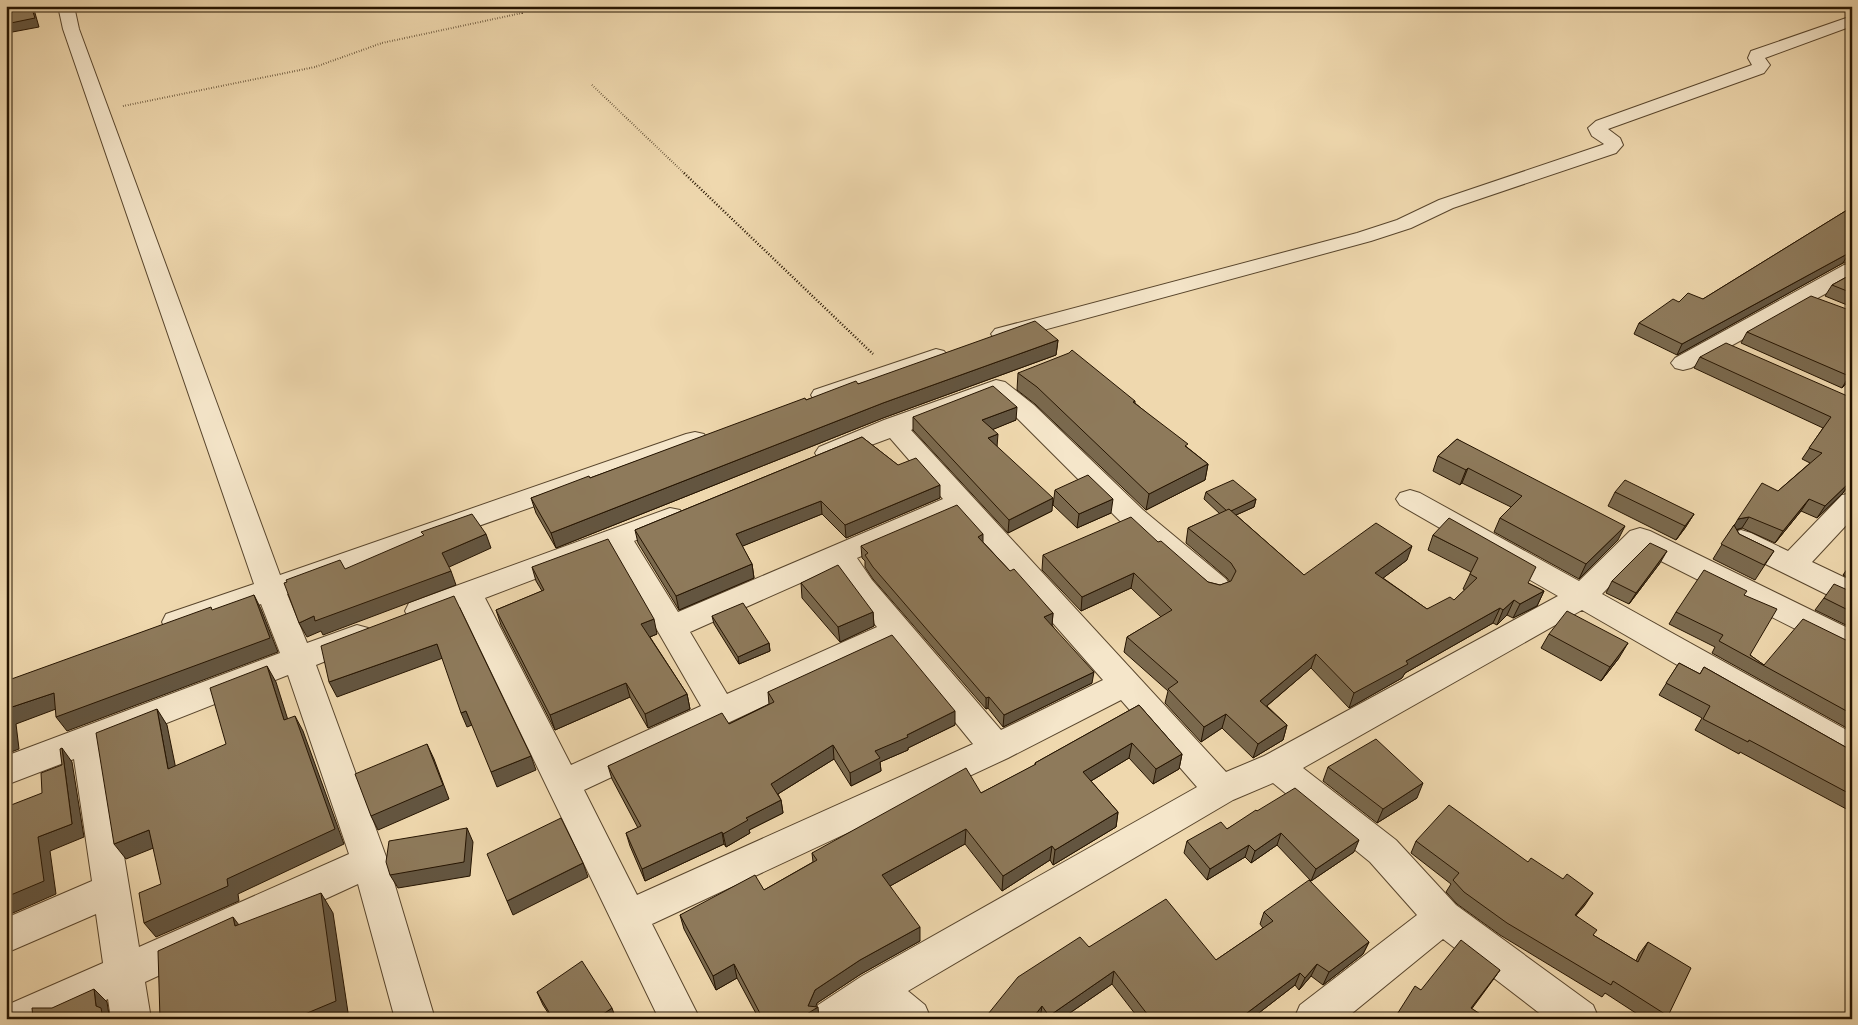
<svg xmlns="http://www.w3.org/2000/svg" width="1858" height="1025" font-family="'IM FELL Great Primer',serif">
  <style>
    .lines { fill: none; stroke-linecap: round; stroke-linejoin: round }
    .minor-casing { stroke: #58452c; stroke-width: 2 }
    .path-far1 { stroke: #251401; stroke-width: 2; stroke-dasharray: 0.5 2; stroke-linecap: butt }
    .path { stroke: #251401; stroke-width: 2.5; stroke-dasharray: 1 2; stroke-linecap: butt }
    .minor { fill: #f5e6ca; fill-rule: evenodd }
    .wall { fill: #7a694e; stroke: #251401 }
    .shaded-wall { fill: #635540; stroke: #251401 }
    .building { fill: #8e7a5b; stroke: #251401 }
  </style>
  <rect width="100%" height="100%" fill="#efd8ae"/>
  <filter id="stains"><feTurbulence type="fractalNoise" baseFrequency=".004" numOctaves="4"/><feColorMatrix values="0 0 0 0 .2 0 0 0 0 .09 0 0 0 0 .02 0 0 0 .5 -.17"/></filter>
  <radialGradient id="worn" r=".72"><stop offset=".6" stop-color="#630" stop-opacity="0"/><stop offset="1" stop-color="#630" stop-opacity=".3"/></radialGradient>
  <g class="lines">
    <defs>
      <g id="minor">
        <path d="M58 6H74L79 29 280 575 686 434 695 432 704 434 708 440 704 446 287 594 307 643 357 625 368 628 372 636 368 644 316 665 388 862 435 1019H395L358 884 145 982 151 1019H111L108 999 65 1019H6L7 1005 103 963 96 914 6 953V918L92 881 74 759 6 785V756L280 653 261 604 177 633 166 630 162 622 166 614 254 584 63 29ZM288 675 349 854 139 947 106 747Z"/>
        <path d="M1852 16V26L1765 58 1770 65 1764 73 1608 129 1620 138 1623 145 1616 153 1453 208 1411 228 1371 241 1003 341 995 339 991 334 995 329 1357 233 1397 220 1439 200 1602 145 1604 144 1592 136 1588 128 1596 121 1752 65 1748 58 1751 51Z"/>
        <path d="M1852 264V279L1691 368 1683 370 1675 368 1671 363 1675 358 1844 265Z"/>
        <path d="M936 349 944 351 948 356 944 361 823 403 814 400 811 395 814 390Z"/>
        <path d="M996 380 1005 382 1034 405 1143 510 1226 579 1231 587 1226 595 1216 598 1206 595 1123 524 1016 417 993 397 911 430 1226 772 1264 756 1558 596 1400 505 1396 499 1400 493 1410 490 1420 493 1579 581 1630 531 1640 528 1650 531 1852 630V656L1841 652 1643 552 1602 594 1852 733V763L1840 759 1582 610 1303 768 1396 840 1456 905 1593 1005 1599 1019H1547L1443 939 1345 1019H1294L1300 1005 1417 915 1370 862 1273 783 1233 800 908 991 925 1005 931 1019H881L874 1013 866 1019H812L818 1005 862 976 1197 787 1121 700 1008 758 652 924 700 1019H659L460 607 420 622 409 619 405 611 409 603 670 508 680 510 684 517 680 524 634 541 678 612 943 499 890 438 828 461 819 459 815 453 819 447 884 420ZM957 514 1103 680 1001 730 872 580 857 558ZM611 550 701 706 571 765 485 598ZM834 568 852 596 877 627 727 694 690 632ZM893 646 973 744 637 895 584 790Z"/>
        <path d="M1852 493V519L1812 562 1852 581V605L1842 602 1731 547 1727 540 1731 533 1741 530 1751 533 1788 551 1842 495Z"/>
      </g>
    </defs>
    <use href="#minor" class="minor-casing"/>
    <g class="path-far1">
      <path d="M592 85 685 174"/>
      <path d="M123 106 315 67 382 43 522 13 518 6"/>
    </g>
    <path class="path" d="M684 173 873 354"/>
    <use href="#minor" class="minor"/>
  </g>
  <g class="wall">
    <path d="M1852 207V263H1843L1677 355 1634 334 1639 323 1679 302 1703 299Z"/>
    <path d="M1852 274V307L1825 296 1832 285Z"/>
    <path d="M1852 311V377L1842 388 1741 343 1747 332Z"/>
    <path d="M1058 340 1056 355 883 418 556 548 536 513 531 498 590 478 806 400 858 384Z"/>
    <path d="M1700 357 1852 398V481L1843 493 1817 518 1801 511 1775 543 1742 528 1737 530 1739 534 1774 551 1755 580 1713 559 1734 525 1778 491 1810 463 1802 459 1823 428 1694 368Z"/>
    <path d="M1018 373 1135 401V403L1188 448 1208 464 1205 480 1146 510 1035 404 1017 390Z"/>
    <path d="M913 417 1016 420 993 429 997 447 1052 511 1008 533 913 430Z"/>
    <path d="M862 437 940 498 846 538 822 514 742 546 752 564 754 578 679 610 638 543 635 530Z"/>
    <path d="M1457 439 1618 540 1579 579 1494 532 1500 518 1511 507 1462 483 1460 485 1433 471 1438 456Z"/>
    <path d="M1055 490 1111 513 1077 528 1053 505Z"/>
    <path d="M1206 492 1256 499 1254 507 1236 515 1304 575 1407 560 1383 578 1427 609 1454 600 1465 590 1463 589 1471 572 1428 550 1433 535 1544 591 1537 606 1513 618 1507 615 1497 625 1493 623 1405 673 1402 678 1349 708 1311 668 1267 706 1287 725 1283 740 1253 758 1222 728 1201 742 1165 703 1168 691 1124 652 1127 637 1161 617 1131 588 1081 611 1042 570 1043 555 1158 542 1208 582 1220 585 1230 582 1227 578 1186 543 1188 528 1220 514 1204 499Z"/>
    <path d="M1615 492 1694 514 1685 528 1676 540 1608 506Z"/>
    <path d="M983 542 1010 571 1053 613 1052 625 1092 683 1003 727 988 708 986 709 873 579 865 567V561L862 558 861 546Z"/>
    <path d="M1852 562V580L1843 575Z"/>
    <path d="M1660 563 1629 604 1606 593 1612 581Z"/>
    <path d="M532 567 657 634 650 637 687 694 690 709 648 728 630 697 555 730 501 625 496 610 542 591 536 581Z"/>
    <path d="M801 583 873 612 874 626 840 642 802 598Z"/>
    <path d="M1852 592V628L1815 610 1824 598Z"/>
    <path d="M1744 595 1750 655 1764 665 1849 642 1852 643V731L1712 653 1715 647 1669 624 1676 612Z"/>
    <path d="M712 616 769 643 770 651 739 664 714 624Z"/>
    <path d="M1549 634 1619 658 1601 681 1541 648Z"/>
    <path d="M1679 663 1700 674 1704 667 1849 749 1852 750V812L1740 752 1739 754 1695 730 1702 718 1659 695Z"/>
    <path d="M768 692 955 725 908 748V750L880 762 881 771 851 786 834 759 778 794 781 800 783 813 749 830 750 833 726 847 724 844 645 881 630 846 626 833 638 828 612 779 608 766 729 724 769 704Z"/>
    <path d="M1139 705 1182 754 1179 769 1153 784 1129 758 1091 781 1118 812 1116 827 1053 865 1050 860 1002 891 965 844 890 886 920 941 861 974 817 1003 815 1007 819 1019H759L737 978 716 990 684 929 680 915 764 890 813 862 812 853 981 793 1035 765V763Z"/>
    <path d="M1328 767 1417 798 1377 823 1323 781Z"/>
    <path d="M1257 811 1354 852 1311 881 1277 845 1251 863 1245 857 1207 880 1184 853 1187 841 1227 829Z"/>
    <path d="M1416 841 1585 905 1576 915 1593 935 1636 961 1639 954 1648 942 1668 1016 1666 1019H1645L1605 993 1602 997 1500 935 1457 904 1446 892 1451 884 1411 853Z"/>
    <path d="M1264 912 1369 942 1363 954 1323 985 1311 976 1299 990 1295 985 1251 1019H1139L1112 984 1061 1019H984L1089 947 1216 960 1263 928 1260 924Z"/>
    <path d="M537 992 616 1019H552L543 1005Z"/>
  </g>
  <g class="shaded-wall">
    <path d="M31 6H33L39 27 7 33 6 31V24Z"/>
    <path d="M1849 253 1843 263 1677 355 1682 344Z"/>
    <path d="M1058 340 1056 355 883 418 556 548 551 533 883 403Z"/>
    <path d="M1852 373V377L1842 388 1849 376Z"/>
    <path d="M1017 407 1016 420 982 434V420Z"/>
    <path d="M998 434 997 447 988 438Z"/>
    <path d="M1208 464 1205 480 1146 510 1149 494Z"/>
    <path d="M1468 468 1462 483 1460 485 1466 470Z"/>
    <path d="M1851 481 1843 493 1817 518 1825 506Z"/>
    <path d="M940 485V498L846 538 845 525Z"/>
    <path d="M1053 498 1052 511 1008 533 1009 520Z"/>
    <path d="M1113 499 1111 513 1077 528 1079 514Z"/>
    <path d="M1256 499 1254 507 1227 519 1228 512Z"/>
    <path d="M1809 499 1801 511 1775 543 1783 531Z"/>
    <path d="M821 501 822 514 738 548 736 534Z"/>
    <path d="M1694 514 1685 528 1676 540 1685 526Z"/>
    <path d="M1749 517 1742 528 1731 531 1738 519Z"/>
    <path d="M1625 526 1618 540 1579 579 1586 564Z"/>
    <path d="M486 534 491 548 447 568 442 553Z"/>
    <path d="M983 534V546L978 537Z"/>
    <path d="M1412 546 1407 560 1370 588 1375 573Z"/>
    <path d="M1667 551 1660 563 1629 604 1636 593Z"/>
    <path d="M752 564 754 578 679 610 676 596Z"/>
    <path d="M451 571 456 585 323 635 321 631 307 637 299 623 314 616Z"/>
    <path d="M1134 573 1131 588 1081 611 1082 597Z"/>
    <path d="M1544 591 1537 606 1513 618 1520 604Z"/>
    <path d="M254 595 261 609 278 652 67 731 56 717Z"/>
    <path d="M1514 600 1507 615 1497 625 1503 610Z"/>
    <path d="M1500 608 1493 623 1405 673 1402 678 1349 708 1354 693 1406 661Z"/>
    <path d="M873 612 874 626 840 642 838 627Z"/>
    <path d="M1053 613 1052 625 1043 629 1044 617Z"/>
    <path d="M654 619 657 634 645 639 641 624Z"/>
    <path d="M769 643 770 651 739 664 738 657Z"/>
    <path d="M1628 643 1619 658 1601 681 1610 667Z"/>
    <path d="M437 644 443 658 337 697 329 682Z"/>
    <path d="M1316 654 1311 668 1256 715 1260 701Z"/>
    <path d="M267 666 276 682 293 736 284 720Z"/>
    <path d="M1094 672 1092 683 1003 727 1004 715Z"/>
    <path d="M626 683 630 697 555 730 550 715Z"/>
    <path d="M54 693 64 706 16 724 19 749 6 754V709Z"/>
    <path d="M687 694 690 709 648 728 645 714Z"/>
    <path d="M989 697 988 708 986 709V698Z"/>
    <path d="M157 709 167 725 179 784 168 769Z"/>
    <path d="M466 711 472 725 467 727 461 713Z"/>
    <path d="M955 711V725L908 748V750L880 762 881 771 851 786 850 773 875 751Z"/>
    <path d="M1226 714 1222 728 1201 742 1204 727Z"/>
    <path d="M295 716 303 731 344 844 238 894 239 901 156 937 144 923 227 879Z"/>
    <path d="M1287 725 1283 740 1253 758 1258 744Z"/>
    <path d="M1132 743 1129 758 1081 787 1083 772Z"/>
    <path d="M427 744 434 759 449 799 378 830 371 816Z"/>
    <path d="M833 745 834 759 773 797 771 784Z"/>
    <path d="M62 748 72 762 84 837 50 851 56 894 6 916V897L38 837 72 824Z"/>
    <path d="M1182 754 1179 769 1153 784 1156 769Z"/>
    <path d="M531 756 536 770 497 787 491 772Z"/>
    <path d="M1423 783 1417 798 1377 823 1383 809Z"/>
    <path d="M781 800 783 813 749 830 750 833 726 847 723 834 746 818Z"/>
    <path d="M1118 812 1116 827 1053 865 1055 850Z"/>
    <path d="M467 828 473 842 470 876 398 888 390 875Z"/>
    <path d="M966 829 965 844 883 890 882 875Z"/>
    <path d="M149 830 161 845 126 859 114 844Z"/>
    <path d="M722 832 724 844 645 881 642 869Z"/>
    <path d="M1281 833 1277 845 1251 863 1255 851Z"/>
    <path d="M1359 840 1354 852 1311 881 1316 869Z"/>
    <path d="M1249 845 1245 857 1207 880 1210 869Z"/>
    <path d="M1052 846 1050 860 1002 891 1003 876Z"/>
    <path d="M583 863 588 877 513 915 507 901Z"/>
    <path d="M321 893 333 913 349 1019H293Z"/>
    <path d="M1593 893 1585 905 1567 926 1575 915Z"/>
    <path d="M233 917 248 937 235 926Z"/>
    <path d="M920 927V941L861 974 817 1003 815 1009 818 1007 819 1019H799L808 1006 815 990 860 960Z"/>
    <path d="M1369 942 1363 954 1323 985 1329 972Z"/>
    <path d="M734 964 737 978 716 990 713 976Z"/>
    <path d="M1317 964 1311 976 1299 990 1305 978Z"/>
    <path d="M1500 970 1493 980 1465 1018 1471 1008Z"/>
    <path d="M1114 971 1112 984 1061 1019H1049V1016Z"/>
    <path d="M1300 973 1295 985 1251 1019H1239Z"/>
    <path d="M94 989 107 1002 109 1015 112 1019H103L96 1006Z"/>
    <path d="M1042 1006 1040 1019H1032Z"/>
    <path d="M612 1008 616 1019H596Z"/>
  </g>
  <g class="building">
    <path d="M6 6H31L35 18 6 24Z"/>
    <path d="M1852 207V252L1849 253 1682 344 1639 323 1673 299 1679 302 1688 293 1703 299Z"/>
    <path d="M1852 274V293L1832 285Z"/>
    <path d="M1811 296 1852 311V373L1849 376 1747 332Z"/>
    <path d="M1035 321 1058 340 883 403 551 533 531 498 589 476 590 478 805 398 806 400 856 381 858 384Z"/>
    <path d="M1726 343 1852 398V480L1825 506 1809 499 1783 531 1749 517 1738 519 1762 483 1778 491 1822 453 1809 448 1831 417 1700 357Z"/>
    <path d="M1072 350 1135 401 1133 402 1188 444 1185 446 1208 464 1149 494 1037 387 1018 373 1069 353Z"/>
    <path d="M993 386 1017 407 982 420 998 434 988 438 1053 498 1009 520 913 417Z"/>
    <path d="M862 437 898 465 916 458 940 485 845 525 821 501 736 534 752 564 676 596 635 530Z"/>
    <path d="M1457 439 1625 526 1586 564 1500 518 1522 496 1468 468 1466 470 1438 456Z"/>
    <path d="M1088 475 1113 499 1079 514 1055 490Z"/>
    <path d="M1233 480 1256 499 1231 511 1229 509 1227 511 1206 492Z"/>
    <path d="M1625 480 1694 514 1685 526 1615 492Z"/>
    <path d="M957 505 983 534 978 537 1010 571 1014 569 1053 613 1044 617 1094 672 1004 715 989 697 986 698 873 567 865 555 868 553 861 546Z"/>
    <path d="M1229 509 1304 575 1376 523 1412 546 1375 573 1427 609 1450 597 1454 600 1477 578 1470 574 1478 558 1433 535 1449 518 1536 567 1528 583 1544 591 1520 604 1514 600 1503 610 1500 608 1406 661 1408 664 1354 693 1316 654 1260 701 1287 725 1258 744 1226 714 1204 727 1168 689 1178 682 1127 637 1172 610 1134 573 1082 597 1043 555 1131 517 1158 542 1161 541 1208 582 1220 585 1231 581 1236 571 1231 563 1188 528Z"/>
    <path d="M472 514 486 534 442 553 451 571 315 621 314 616 299 623 284 583 287 582 286 580 340 560 345 569 424 535 421 532Z"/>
    <path d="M1734 525 1739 534 1774 551 1764 565 1721 544Z"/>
    <path d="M608 539 654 619 641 624 687 694 645 714 626 683 550 715 496 610 544 590 532 567Z"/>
    <path d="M1650 543 1667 551 1636 593 1612 581Z"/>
    <path d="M838 565 873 612 838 627 801 583Z"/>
    <path d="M1704 570 1747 591 1744 595 1777 609 1750 655 1764 665 1803 619 1852 643V714L1719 641 1723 635 1676 612Z"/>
    <path d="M1834 584 1852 592V612L1824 598Z"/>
    <path d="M254 595 270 638 56 717 54 693 6 709V681L211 607 212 610Z"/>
    <path d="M454 596 531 756 491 772 466 711 461 713 437 644 329 682 321 646Z"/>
    <path d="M743 603 769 643 738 657 712 616Z"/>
    <path d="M1567 611 1628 643 1610 667 1549 634Z"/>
    <path d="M892 635 955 711 907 735 908 737 875 751 880 758 850 773 833 745 771 784 781 800 746 818 748 820 723 834 722 832 642 869 626 833 641 826 608 766 722 713 729 724 774 702 768 692Z"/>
    <path d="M1679 663 1700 674 1704 667 1849 749 1852 750V795L1749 740 1748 742 1703 719 1710 706 1666 683Z"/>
    <path d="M267 666 284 720 295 716 335 829 227 879 228 886 144 923 139 893 161 884 149 830 114 844 96 733 157 709 168 769 226 744 210 688Z"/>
    <path d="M1139 705 1182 754 1156 769 1132 743 1083 772 1118 812 1055 850 1052 846 1003 876 966 829 882 875 920 927 860 960 815 990 808 1006 818 1007 799 1019H763L734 964 713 976 680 915 755 875 764 890 817 860 812 853 966 768 981 793 1036 764 1035 763Z"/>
    <path d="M6 723 8 735 6 736Z"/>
    <path d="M1376 739 1423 783 1383 809 1328 767Z"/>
    <path d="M427 744 443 785 371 816 355 774Z"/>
    <path d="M62 748 72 824 38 837 44 881 6 897V807L42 793 41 773 62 765 60 749Z"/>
    <path d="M1295 788 1359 840 1316 869 1281 833 1255 851 1249 845 1210 869 1187 841 1221 822 1227 829 1256 810 1257 811Z"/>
    <path d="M1449 805 1528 862 1531 858 1563 879 1567 874 1593 893 1575 915 1597 930 1593 935 1638 962 1648 942 1691 968 1668 1016 1613 981 1611 985 1507 923 1464 892 1453 880 1459 873 1416 841Z"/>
    <path d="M561 818 583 863 507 901 487 854Z"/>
    <path d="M467 828 464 862 390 875 386 862 389 841Z"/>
    <path d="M1309 880 1369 942 1329 972 1317 964 1305 978 1300 973 1239 1019H1151L1114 971 1049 1016 1042 1006 1032 1019H984L1018 977 1080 937 1089 947 1166 899 1216 960 1273 921 1264 912Z"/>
    <path d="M321 893 336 1001 293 1019H160L158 951 233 917 235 926Z"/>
    <path d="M1461 940 1500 970 1471 1008 1488 1019H1394L1415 986 1421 990Z"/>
    <path d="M582 961 612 1008 596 1019H553L537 992Z"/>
    <path d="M94 989 96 1006 101 1008 103 1019H33L32 1008H52Z"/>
  </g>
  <rect width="1858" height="1025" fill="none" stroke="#efd8ae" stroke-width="25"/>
  <rect x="8" y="8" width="1843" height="1010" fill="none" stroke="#251401" stroke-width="2.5"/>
  <rect x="12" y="12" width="1833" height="1000" fill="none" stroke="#251401"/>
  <rect width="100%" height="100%" filter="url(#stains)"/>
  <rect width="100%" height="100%" fill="url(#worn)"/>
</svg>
